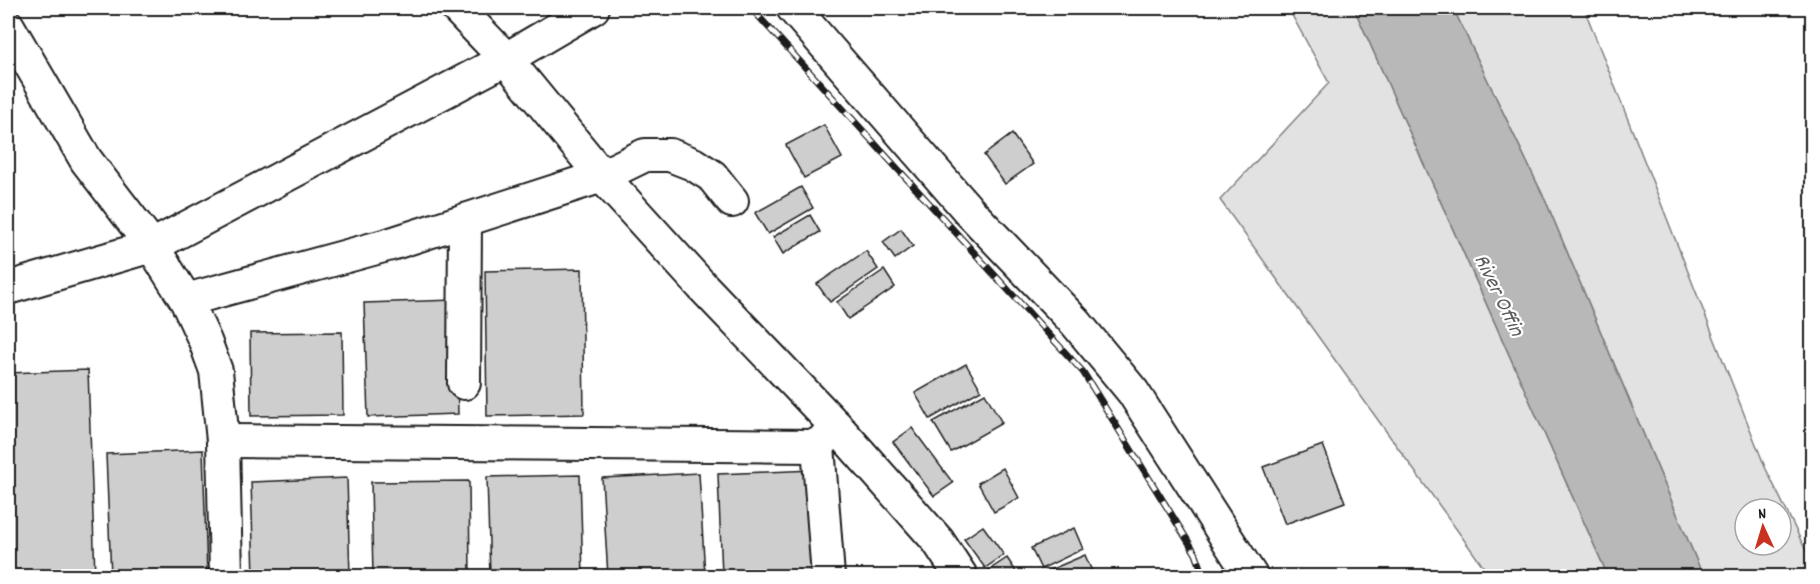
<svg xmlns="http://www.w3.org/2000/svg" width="1820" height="584" font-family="Dekko,sans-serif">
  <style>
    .green { fill: #e2e2e2; stroke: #7f7f7f; stroke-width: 1.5; fill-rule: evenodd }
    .water { fill: #b8b8b8; stroke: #7a7a7a; stroke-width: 1.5 }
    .building { fill: #cecece; stroke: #1c1c1c; stroke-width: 1.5 }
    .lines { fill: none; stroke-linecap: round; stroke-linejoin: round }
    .minor-casing { stroke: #1c1c1c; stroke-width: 36 }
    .minor { stroke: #fff; stroke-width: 32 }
    .rail-casing { stroke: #1c1c1c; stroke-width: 7 }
    .rail { stroke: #fff; stroke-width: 4.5; stroke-dasharray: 14; stroke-linecap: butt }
    .labels { text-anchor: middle; stroke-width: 4.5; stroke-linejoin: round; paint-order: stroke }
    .water-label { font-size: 22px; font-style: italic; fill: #5a5a5a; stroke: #fff }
  </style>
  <rect width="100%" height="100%" fill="#fff"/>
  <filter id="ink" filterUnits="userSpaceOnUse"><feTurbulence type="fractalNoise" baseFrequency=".0167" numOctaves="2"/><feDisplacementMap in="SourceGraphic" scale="12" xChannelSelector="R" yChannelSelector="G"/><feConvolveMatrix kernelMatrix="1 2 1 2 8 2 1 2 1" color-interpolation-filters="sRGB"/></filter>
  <g filter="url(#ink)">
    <g class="green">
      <path d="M1288 8H1354L1608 576H1490L1220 200 1329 83Z"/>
      <path d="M1453 8H1584L1765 467 1812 563V576H1703L1547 204ZM1745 509H1781V545H1745Z"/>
    </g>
    <path class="water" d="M1354 8H1453L1547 204 1703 576H1608Z"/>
    <g class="building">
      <path d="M824 125 842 158 804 178 786 145Z"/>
      <path d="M1012 134 1033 164 1005 184 984 155Z"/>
      <path d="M801 187 813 208 768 234 755 213Z"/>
      <path d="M810 215 820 232 783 254 773 237Z"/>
      <path d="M901 229 913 246 895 259 883 242Z"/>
      <path d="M866 251 878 269 830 302 817 284Z"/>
      <path d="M582 269 584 414 487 416 485 271Z"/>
      <path d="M884 270 895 287 848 319 837 302Z"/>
      <path d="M455 300 458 414 368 417 364 303Z"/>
      <path d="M342 332 343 415 251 416 250 333Z"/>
      <path d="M966 364 981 390 930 419 915 393Z"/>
      <path d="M88 370 95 576H8V373Z"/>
      <path d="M985 393 1002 423 951 452 933 422Z"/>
      <path d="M912 428 953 483 934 496 893 442Z"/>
      <path d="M1323 445 1345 502 1285 524 1263 467Z"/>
      <path d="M203 450 207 576H111L106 454Z"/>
      <path d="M1003 468 1019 498 994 512 978 483Z"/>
      <path d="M814 470 818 576H722L718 474Z"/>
      <path d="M699 473 705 576H608L602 478Z"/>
      <path d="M580 475 583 576H490L487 477Z"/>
      <path d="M347 478 350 576H254L251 482Z"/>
      <path d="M469 481 470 576H373L371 482Z"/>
      <path d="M983 526 1004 555 985 568 964 539Z"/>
      <path d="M1074 528 1083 549 1041 569 1031 548Z"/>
      <path d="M1085 555 1094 576H1047L1045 572Z"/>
      <path d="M1007 558 1019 576H989L986 572Z"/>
    </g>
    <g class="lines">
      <defs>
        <g id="minor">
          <path d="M457 8 506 59 602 176 702 286 836 426 938 541 961 576"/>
          <path d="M793 8 970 212 1076 323 1133 392 1251 576"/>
          <path d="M8 26 86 160 152 246 186 300 205 341 216 371 223 441 226 576"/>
          <path d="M8 288 152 246 506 59 593 8"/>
          <path d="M186 300 391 244 602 176 645 155H670L693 164 712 176 732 201"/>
          <path d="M464 383 465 220"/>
          <path d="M223 441 818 446 836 426"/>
          <path d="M818 446 828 576"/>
        </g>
      </defs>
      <use href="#minor" class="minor-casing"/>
      <use href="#minor" class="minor"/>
      <defs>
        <path id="rail" d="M751 8 1083 372 1196 554 1204 576"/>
      </defs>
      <use href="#rail" class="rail-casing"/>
      <use href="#rail" class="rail"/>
    </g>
  </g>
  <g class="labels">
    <g class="water-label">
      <text transform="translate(1501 294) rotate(64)" y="8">River Offin</text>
    </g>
  </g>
  <rect width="1820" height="584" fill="none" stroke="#fff" stroke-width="30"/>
  <rect x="15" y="15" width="1790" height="554" fill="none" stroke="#1c1c1c" stroke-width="2" filter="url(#ink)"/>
  <g transform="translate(1763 527) rotate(356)"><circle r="28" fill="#ffffff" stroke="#a4a4a4" stroke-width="1.5"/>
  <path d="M0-4.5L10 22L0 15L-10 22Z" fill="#c8321e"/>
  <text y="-9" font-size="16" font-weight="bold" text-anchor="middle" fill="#1c1c1c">N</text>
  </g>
</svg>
